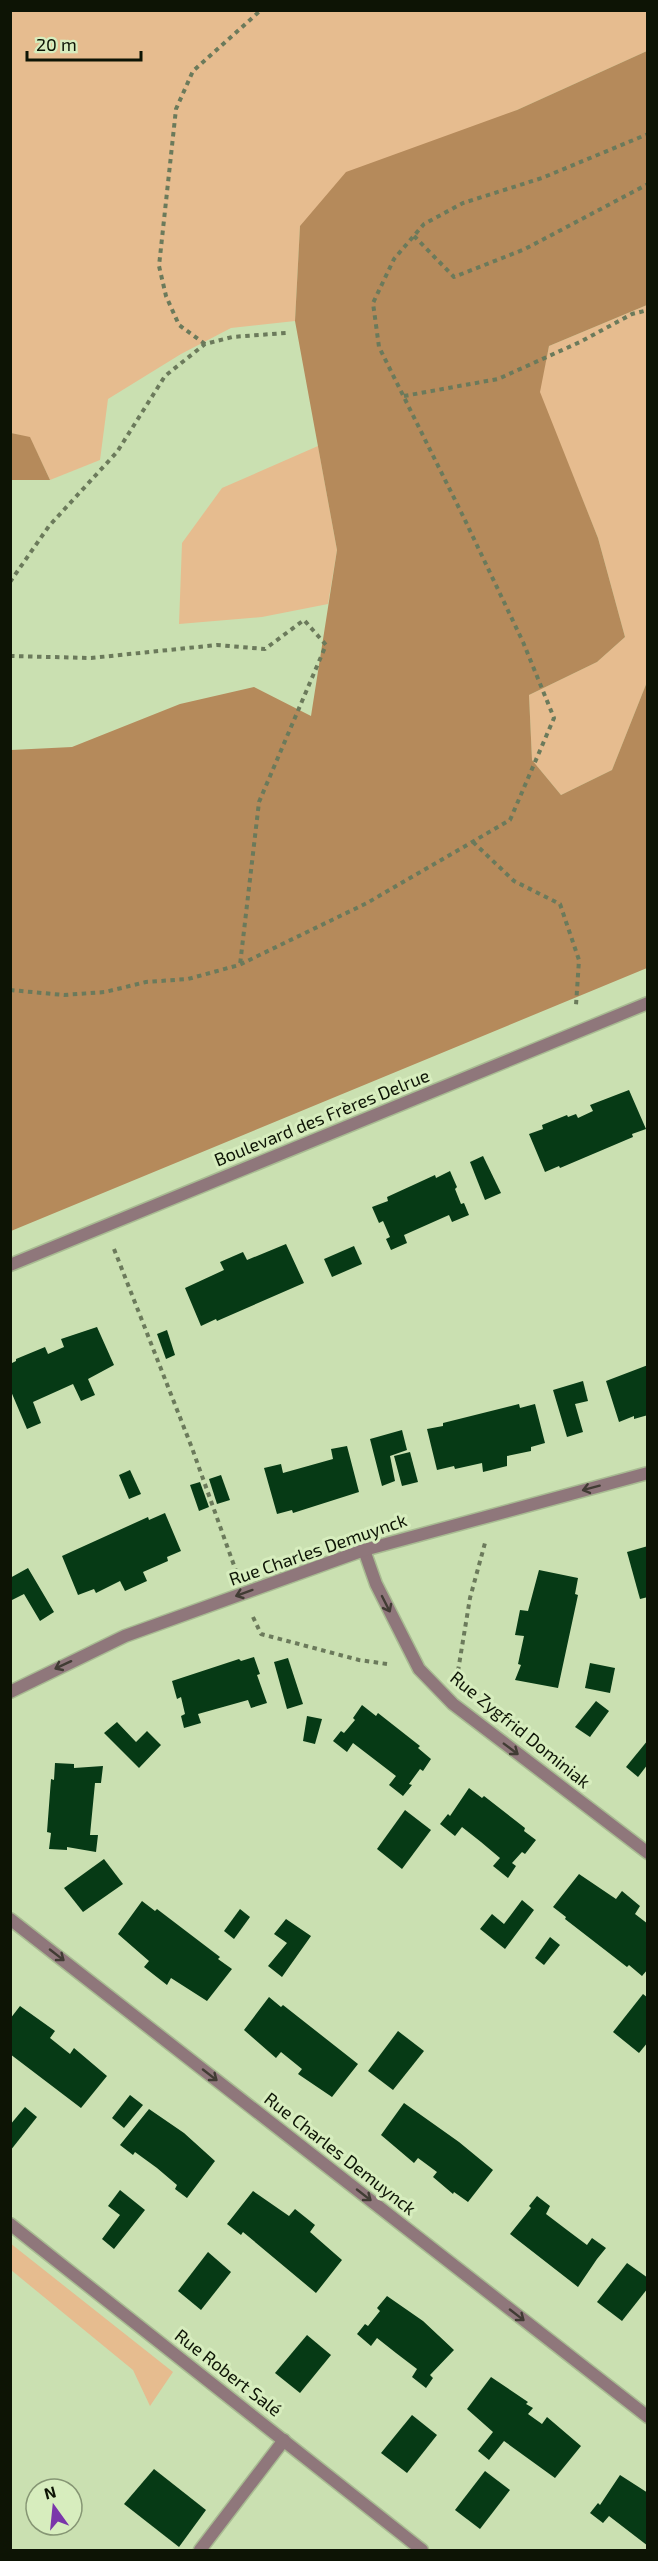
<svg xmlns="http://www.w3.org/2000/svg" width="658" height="2561" font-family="'Exo 2',sans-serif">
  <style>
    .green { fill: #e6bc8f }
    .forest { fill: #b58a5b }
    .building { fill: #063a15 }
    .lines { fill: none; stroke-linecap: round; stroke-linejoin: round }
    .minor-casing { stroke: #a8bb92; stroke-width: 15 }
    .path { stroke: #6b7a5b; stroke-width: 4; stroke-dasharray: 4.5 4.5; stroke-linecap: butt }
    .minor { stroke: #8f777b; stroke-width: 12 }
    .oneway { stroke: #413c34 }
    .labels { text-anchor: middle; stroke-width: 6; stroke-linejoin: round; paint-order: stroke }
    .street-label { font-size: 18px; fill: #0d1405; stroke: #d7edbe }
  </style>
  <rect width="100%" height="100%" fill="#cae0b1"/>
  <g class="green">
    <path d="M11 11H647V51L517 110 300 226 295 321 231 328 181 354 108 399 100 460 50 480 30 438 11 433Z"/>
    <path d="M647 305V682L612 770 561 795 532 760 529 695 597 662 625 637 598 538 539 392 549 346Z"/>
    <path d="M318 446 337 550 328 604 262 617 179 624 182 543 222 488Z"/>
    <path d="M10 2243 173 2372 150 2406 133 2370 11 2270Z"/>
  </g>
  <g class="forest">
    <path d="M647 51V305L549 346 540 392 598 538 625 637 597 662 529 695 532 760 561 795 612 770 647 682V968L11 1231V750L72 747 180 704 254 687 311 716 337 550 295 321 300 226 346 172 517 110Z"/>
    <path d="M11 433 30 437 50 480H11Z"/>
  </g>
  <g class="building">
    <path d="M629 1090 646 1129 632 1134 633 1137 560 1168 559 1166 545 1172 529 1134 543 1129 542 1125 567 1115 568 1117 576 1114 578 1118 593 1111 590 1105Z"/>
    <path d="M483 1156 501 1193 485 1200 470 1162Z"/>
    <path d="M450 1171 457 1187 455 1189 461 1204 464 1203 469 1215 452 1222 449 1215 404 1235 407 1243 391 1250 386 1239 390 1237 383 1221 379 1223 372 1207 388 1201 387 1197 435 1175 436 1178Z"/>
    <path d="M286 1244 304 1283 217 1321 216 1319 201 1326 185 1288 224 1270 220 1262 243 1252 247 1260Z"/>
    <path d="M354 1246 362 1264 332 1277 324 1259Z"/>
    <path d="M97 1327 114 1365 88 1379 95 1395 81 1401 73 1384 33 1402 41 1423 27 1429 10 1389V1364L16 1361V1359L45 1347 48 1354 64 1347 61 1339Z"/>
    <path d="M167 1330 175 1355 166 1359 157 1334Z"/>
    <path d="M648 1365V1415L634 1419V1416L619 1422 606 1381Z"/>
    <path d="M583 1381 588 1401 575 1404 583 1432 567 1437 553 1390Z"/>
    <path d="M519 1404 520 1408 535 1404 545 1443 531 1447V1451L507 1456V1466L483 1472 482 1463 455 1469 454 1466 437 1470 427 1429 443 1426V1423Z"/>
    <path d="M402 1430 407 1450 390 1456 395 1481 382 1486 370 1439Z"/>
    <path d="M347 1446 359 1492 293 1513 292 1510 277 1514 264 1468 281 1464 283 1473 333 1459 331 1449Z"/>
    <path d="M410 1452 418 1482 402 1486 394 1456Z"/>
    <path d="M130 1470 141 1494 129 1499 119 1475Z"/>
    <path d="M221 1475 230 1500 217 1504 209 1479Z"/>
    <path d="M200 1482 209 1507 199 1511 190 1485Z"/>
    <path d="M165 1513 181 1551 167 1557 168 1561 143 1572 147 1581 125 1591 120 1581 96 1593 94 1589 78 1595 62 1556 148 1517 149 1520Z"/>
    <path d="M648 1546V1597L640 1599 627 1552Z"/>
    <path d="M28 1568 54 1612 40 1621 24 1594 10 1601V1578Z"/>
    <path d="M539 1570 578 1578 575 1594 578 1595 558 1688 515 1680 521 1665 518 1664 524 1636 515 1635 520 1610 528 1611Z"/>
    <path d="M254 1657 260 1674 257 1675 267 1703 251 1708 248 1700 198 1714 201 1723 184 1728 181 1716 185 1714 181 1697 177 1699 172 1681 239 1659 241 1661Z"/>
    <path d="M288 1658 303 1704 287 1709 274 1662Z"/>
    <path d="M590 1663 615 1668 610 1693 585 1688Z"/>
    <path d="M596 1701 609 1711 590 1737 575 1727Z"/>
    <path d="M362 1705 376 1716 378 1713 420 1746 418 1748 431 1759 423 1771 420 1769 409 1784 412 1785 403 1796 389 1785 396 1776 353 1743 347 1752 333 1741 341 1731 344 1733 355 1720 353 1718Z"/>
    <path d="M307 1716 322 1719 315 1744 303 1741Z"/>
    <path d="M117 1722 136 1742 147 1731 161 1745 139 1768 104 1733Z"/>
    <path d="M648 1740V1764L638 1777 626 1767Z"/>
    <path d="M55 1763 74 1764V1768L103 1766 101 1783H95L90 1835H98L96 1852 67 1847V1850L49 1849 51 1833 47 1832 51 1779 54 1780Z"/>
    <path d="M469 1788 482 1798 484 1796 525 1828 524 1831 536 1840 525 1854 522 1852 512 1863 516 1866 508 1878 493 1866 500 1858 481 1842 462 1827 455 1836 440 1824 448 1814 450 1816Z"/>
    <path d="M405 1810 431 1830 402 1869 377 1849Z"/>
    <path d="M104 1859 123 1884 83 1912 64 1888Z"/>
    <path d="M579 1874 616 1899 622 1891 640 1906 635 1914 648 1924V1969L642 1976 629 1965 627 1967 565 1919 566 1917 553 1907Z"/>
    <path d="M522 1900 534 1910 505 1949 480 1929 492 1914 504 1924Z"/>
    <path d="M142 1901 155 1911 157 1909 220 1957 218 1959 232 1969 207 2001 171 1978 167 1985 144 1967 149 1961 118 1934Z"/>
    <path d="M240 1909 250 1917 234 1939 224 1931Z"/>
    <path d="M286 1919 311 1936 282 1977 268 1966 287 1943 274 1934Z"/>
    <path d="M550 1937 560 1945 544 1965 535 1958Z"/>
    <path d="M643 1994 648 1998V2042L639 2053 613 2032Z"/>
    <path d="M269 1997 281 2007 283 2005 358 2064 332 2097 298 2074 302 2069 281 2052 276 2058 244 2030Z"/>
    <path d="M20 2006 55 2031 50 2038 70 2054 74 2048 107 2076 81 2108 10 2054V2019Z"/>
    <path d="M398 2031 424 2051 393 2090 368 2071Z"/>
    <path d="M130 2095 143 2105 124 2128 112 2118Z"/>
    <path d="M404 2103 459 2142 493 2170 468 2202 454 2192 453 2194 433 2177 437 2172 418 2158 414 2163 381 2135Z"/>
    <path d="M25 2107 37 2117 10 2151V2125Z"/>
    <path d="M149 2109 184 2133 215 2161 187 2198 175 2189 177 2185 157 2168 135 2152 133 2155 120 2145Z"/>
    <path d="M120 2190 145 2210 114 2249 102 2239 120 2215 108 2206Z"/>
    <path d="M253 2191 289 2216 295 2209 315 2225 310 2232 342 2260 316 2293 243 2232 241 2235 227 2224Z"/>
    <path d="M537 2196 550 2206 546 2214 567 2230 587 2245 592 2238 606 2248 597 2259 578 2287 510 2234 531 2208 529 2206Z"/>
    <path d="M208 2252 231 2272 201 2310 178 2291Z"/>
    <path d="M627 2263 648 2278V2288L622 2321 597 2302Z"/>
    <path d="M387 2296 423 2321 454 2350 430 2375 433 2378 426 2388 412 2377 417 2369 396 2353 377 2338 371 2346 357 2334 365 2324 368 2326 380 2311 377 2308Z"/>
    <path d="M307 2335 331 2355 300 2393 275 2373Z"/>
    <path d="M491 2377 528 2402 526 2404 533 2408 528 2414 542 2424 547 2417 581 2446 555 2478 504 2441 489 2460 478 2451 493 2432 467 2409Z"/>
    <path d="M412 2415 437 2435 407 2473 381 2453Z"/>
    <path d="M154 2469 206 2510 179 2547 124 2504Z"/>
    <path d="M485 2471 510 2490 480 2529 455 2510Z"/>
    <path d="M620 2475 648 2493V2546L609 2516 603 2523 590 2513 598 2503 600 2505Z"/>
  </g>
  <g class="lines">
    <defs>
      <g id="minor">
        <path d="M10 1265 648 1003"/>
        <path d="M364 1550 376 1584 419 1669 453 1704 648 1853"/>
        <path d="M10 1692 125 1636 364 1550 648 1473"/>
        <path d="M10 1919 648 2417"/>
        <path d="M10 2224 422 2550"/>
        <path d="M200 2550 284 2440"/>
      </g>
    </defs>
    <use href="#minor" class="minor-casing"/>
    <g class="path">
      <path d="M414 236 454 277 525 249 648 184"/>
      <path d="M205 344 179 325 166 296 159 266 176 109 193 71 261 10"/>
      <path d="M404 396 498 379 580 342 632 314 648 310"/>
      <path d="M10 582 49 526 117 452 165 376 205 344 232 337 286 333"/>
      <path d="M10 656 91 658 217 645 265 649 304 620 326 645 259 802 240 965"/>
      <path d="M473 842 514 881 560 904 579 960 576 1005"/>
      <path d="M10 990 64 995 105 992 146 982 188 979 239 965 367 903 510 820 554 718 523 642 464 518 379 347 373 303 394 259 424 224 463 203 542 178 648 134"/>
      <path d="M114 1249 192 1448 236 1571"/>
      <path d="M253 1617 261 1634 359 1660 387 1664"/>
      <path d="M458 1671 470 1598 485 1543"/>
    </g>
    <use href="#minor" class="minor"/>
  </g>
  <defs><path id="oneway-shaft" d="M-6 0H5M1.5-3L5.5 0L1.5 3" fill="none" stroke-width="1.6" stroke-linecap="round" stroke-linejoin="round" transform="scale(1.5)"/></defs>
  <g class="oneway">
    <use href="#oneway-shaft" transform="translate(591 1488) rotate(165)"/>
    <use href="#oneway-shaft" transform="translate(244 1593) rotate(160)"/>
    <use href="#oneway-shaft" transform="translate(386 1604) rotate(63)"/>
    <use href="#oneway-shaft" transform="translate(63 1665) rotate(155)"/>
    <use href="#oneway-shaft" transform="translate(511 1749) rotate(37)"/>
    <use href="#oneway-shaft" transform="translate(57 1955) rotate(38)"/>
    <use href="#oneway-shaft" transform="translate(210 2075) rotate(38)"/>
    <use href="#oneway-shaft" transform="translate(364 2195) rotate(38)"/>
    <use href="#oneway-shaft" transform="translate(517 2315) rotate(38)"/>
  </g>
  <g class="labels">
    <g class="street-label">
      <text transform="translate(322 1118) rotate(-22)" y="6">Boulevard des Frères Delrue</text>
      <text transform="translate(318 1550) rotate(-19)" y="6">Rue Charles Demuynck</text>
      <text transform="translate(520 1730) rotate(39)" y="6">Rue Zygfrid Dominiak</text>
      <text transform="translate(340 2154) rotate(38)" y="6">Rue Charles Demuynck</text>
      <text transform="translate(228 2373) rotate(38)" y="6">Rue Robert Salé</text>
    </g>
  </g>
  <rect width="658" height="2561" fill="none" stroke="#0d1405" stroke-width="24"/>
  <g transform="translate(54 2507) rotate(345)"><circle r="28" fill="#d7edbe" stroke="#869674" stroke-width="1.5"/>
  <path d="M0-4.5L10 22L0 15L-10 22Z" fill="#7a36aa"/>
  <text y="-9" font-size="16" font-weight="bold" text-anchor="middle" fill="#0d1405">N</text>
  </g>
  <path d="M27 51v9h114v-9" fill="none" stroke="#0d1405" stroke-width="3"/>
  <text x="36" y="51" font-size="18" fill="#0d1405" stroke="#d7edbe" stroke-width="4.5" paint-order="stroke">20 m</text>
</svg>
